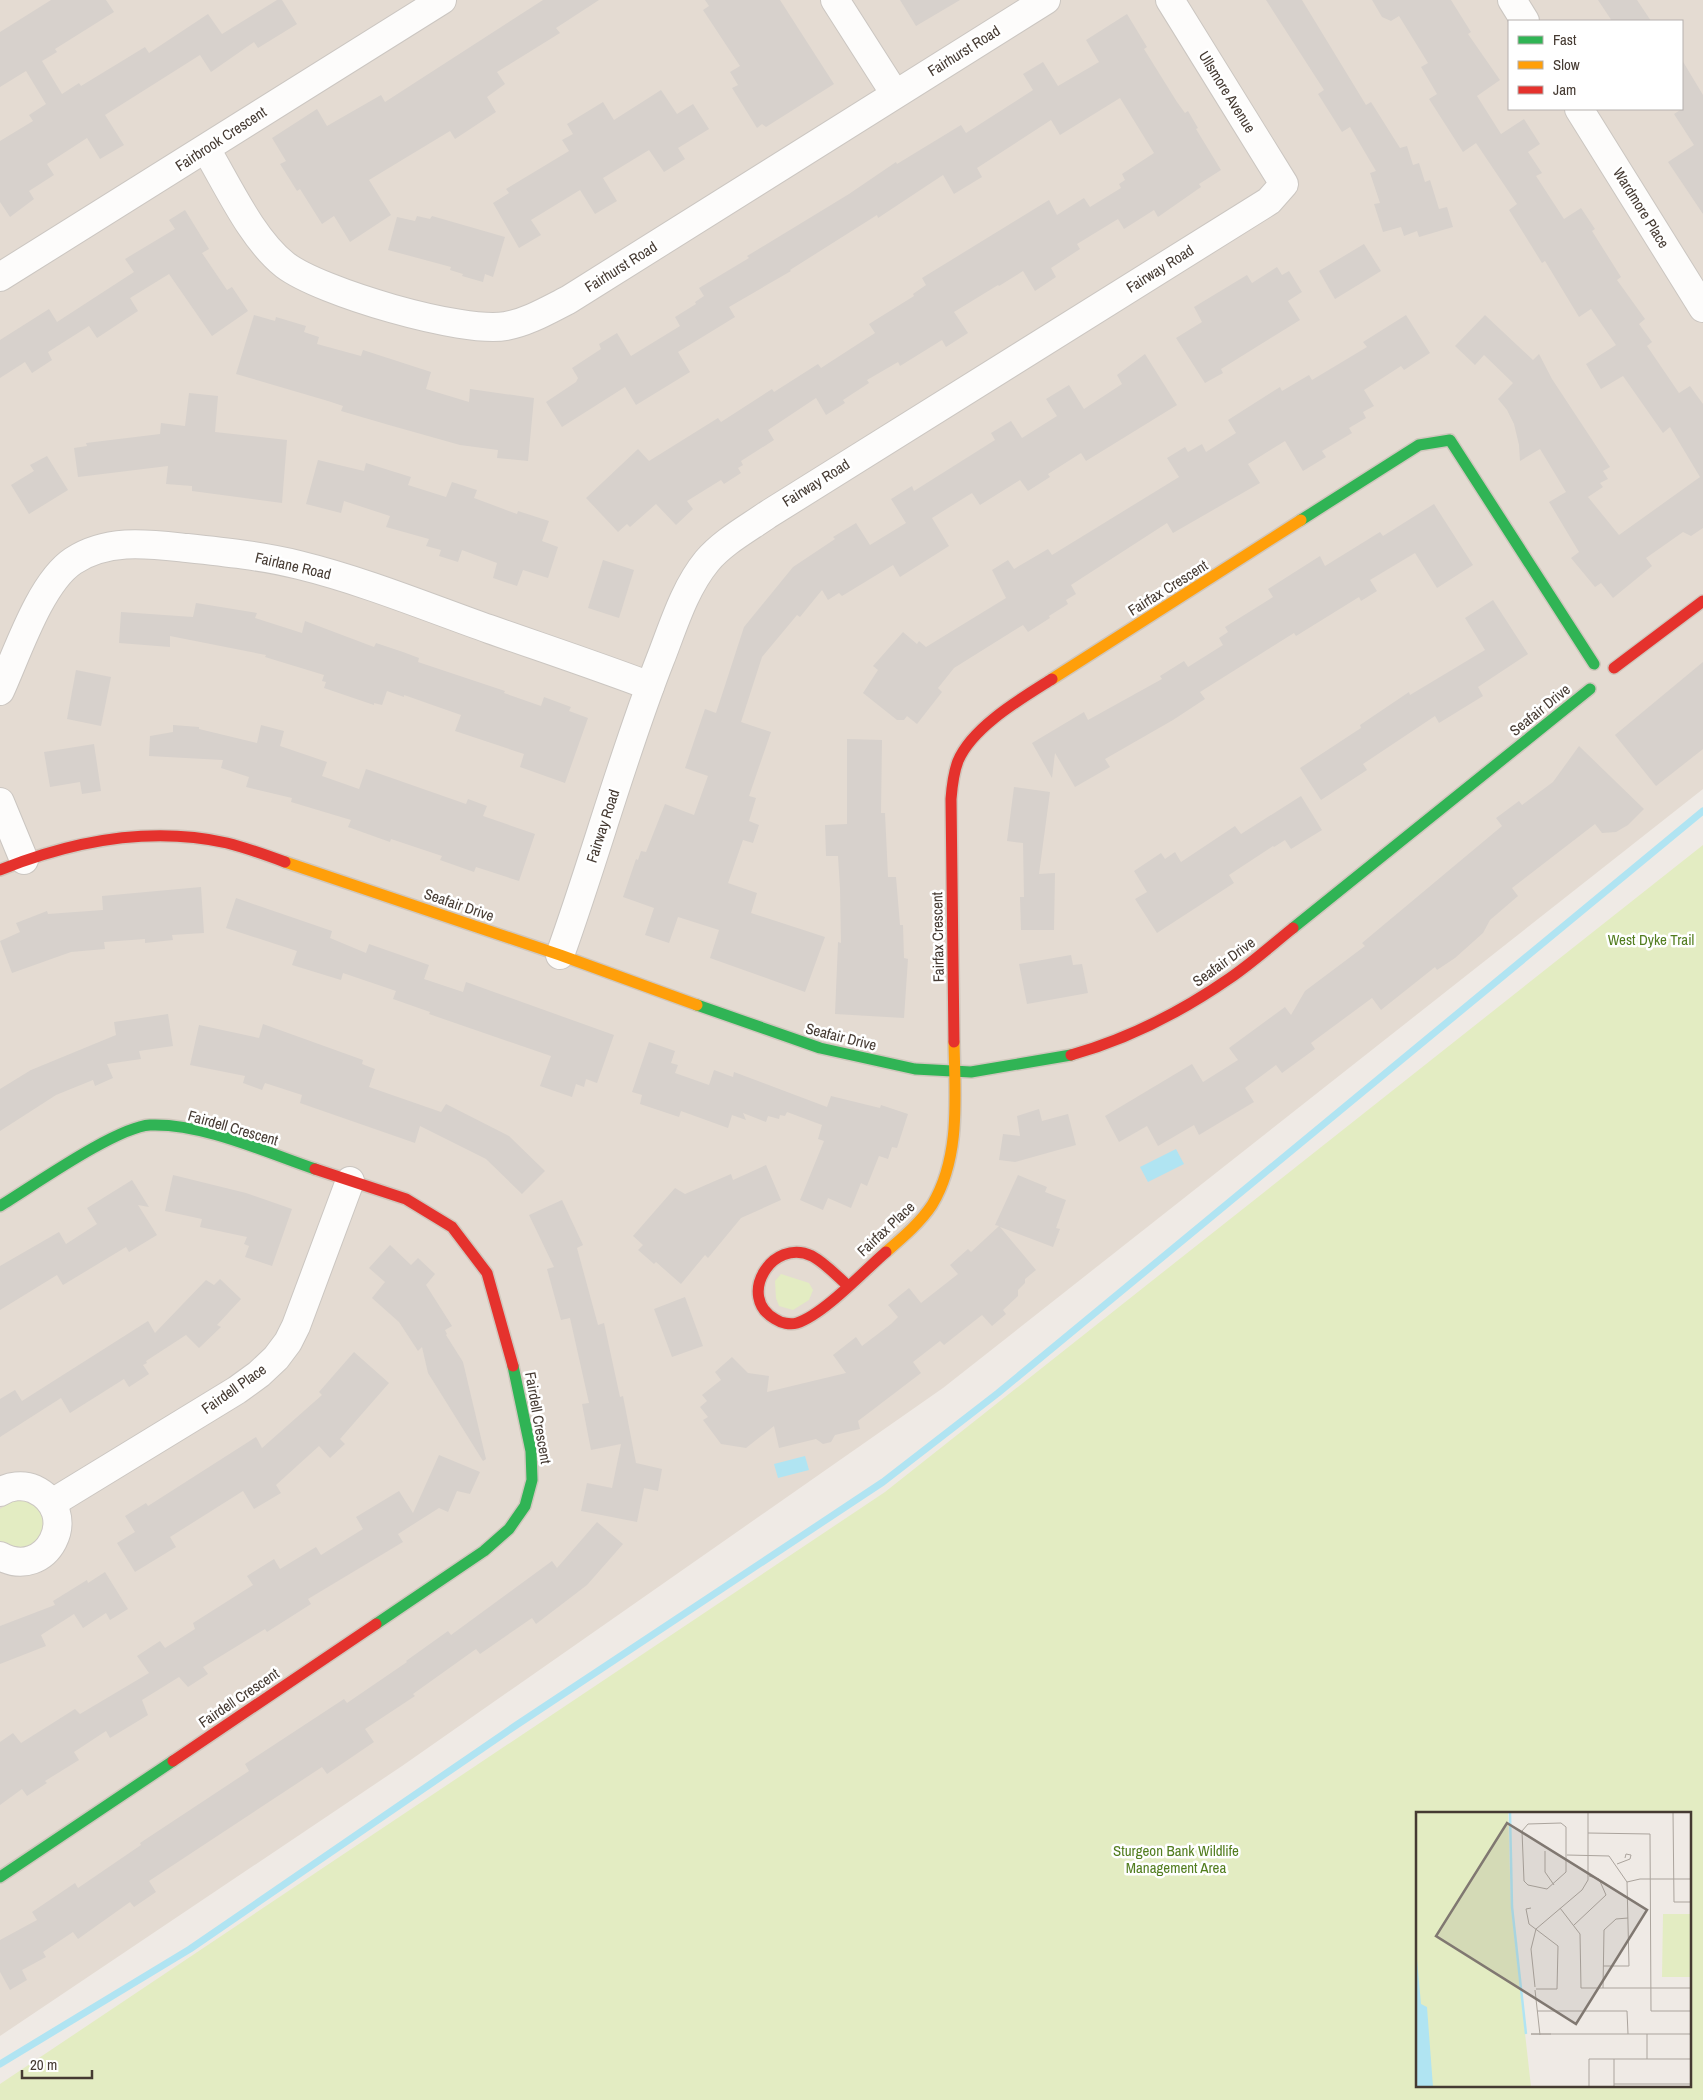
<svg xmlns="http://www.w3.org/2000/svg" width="1703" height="2100" font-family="'Archivo Narrow',sans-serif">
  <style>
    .residential { fill: #e4dbd2; fill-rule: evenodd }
    .green { fill: #e3ecc2; fill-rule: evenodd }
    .water { fill: #b0e4f2 }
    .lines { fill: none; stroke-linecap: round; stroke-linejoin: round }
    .stream { stroke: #b0e4f2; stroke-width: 7 }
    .building { fill: #d7d1cc }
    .street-casing { stroke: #cbc6c1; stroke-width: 30 }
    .fast-casing { stroke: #d0c7bd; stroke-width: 14 }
    .slow-casing { stroke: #d0c7bd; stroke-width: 14 }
    .jam-casing { stroke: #d0c7bd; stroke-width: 14 }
    .street { stroke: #fdfcfb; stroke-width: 28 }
    .fast { stroke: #30b455; stroke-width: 11 }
    .slow { stroke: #ff9f0a; stroke-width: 11 }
    .jam { stroke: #e5322d; stroke-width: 11 }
    .labels { text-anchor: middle; stroke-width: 5; stroke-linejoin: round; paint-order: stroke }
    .street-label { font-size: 15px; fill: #453a32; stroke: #fff }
    .park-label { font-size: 15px; fill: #527d1f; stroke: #fff }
    .inset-river { fill: none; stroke: #b0e4f2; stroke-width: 2.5 }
    .inset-road { fill: none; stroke: #aba49d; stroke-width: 1 }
    .view { fill: #807871; fill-opacity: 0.15; stroke: #807871; stroke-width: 2.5 }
    .inset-edge { fill: none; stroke: #453a32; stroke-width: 2.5 }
  </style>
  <rect width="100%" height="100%" fill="#efeae5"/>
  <path class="residential" d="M0 0H1703V789L943 1388 402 1766 0 2036ZM1509 21H1682V109H1509Z"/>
  <g class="green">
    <path d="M1703 845V2100H0V2084L885 1492ZM1417 1814H1689V2086H1417Z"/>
    <path d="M781 1274 809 1283 813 1290 809 1300 793 1310 779 1306 776 1298 775 1281Z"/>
    <path d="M13 1500C29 1499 48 1510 45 1529 44 1534 39 1539 37 1544 24 1549 11 1553 0 1541V1509Z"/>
  </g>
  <g class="water">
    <path d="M1176 1149 1184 1164 1148 1182 1140 1167Z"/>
    <path d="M805 1456 809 1470 778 1478 774 1464Z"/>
  </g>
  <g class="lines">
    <path class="stream" d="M0 2064 190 1949 515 1726 883 1482 998 1393 1703 811"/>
  </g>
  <g class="building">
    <path d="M51 0H106L114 12 55 49 57 52 42 61 62 94 79 83 81 86 145 47 149 53 208 14 222 34 277 0H282L297 24 258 48 254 42 211 72 200 55 105 115 124 145 100 159 87 138 47 164 54 175 29 191 34 199 10 217 0 202V141L33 121 29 115 46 104 26 71 0 87V32Z"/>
    <path d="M543 0H599L556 28 560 33 497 72 505 84 487 97 496 112 455 139 450 131 369 180 391 215 350 242 334 216 322 224 300 189 297 191 280 164 286 161 272 138 317 109 327 126 381 95 385 102Z"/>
    <path d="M705 0H780L834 84 766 127 762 124 757 128 732 88 738 85 730 72 740 66 703 10 709 6Z"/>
    <path d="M900 0H960L916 26Z"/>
    <path d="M1266 0H1302L1366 105 1371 102 1400 148 1407 146 1413 165 1419 163 1425 182 1430 180 1439 209 1447 207 1453 227 1419 237 1417 231 1404 236 1401 227 1383 232 1374 204 1380 203 1370 173 1376 171 1350 127 1342 132 1318 94 1324 90Z"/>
    <path d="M1372 0H1451L1471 32 1468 34 1500 80 1477 96 1501 134 1524 119 1540 144 1528 152 1542 173 1536 176 1564 219 1581 208 1595 229 1592 231 1621 277 1617 280 1645 319 1639 324 1652 342 1647 346 1679 393 1690 386 1703 404V528L1691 536 1683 532 1646 558 1652 566 1613 598 1601 583 1595 587 1571 558 1579 552 1549 502 1566 492 1540 449 1520 461 1519 445 1514 424 1507 410 1498 399 1513 383 1484 355 1475 365 1455 346 1485 315 1533 360 1539 354 1552 379 1610 467 1603 471 1608 479 1600 483 1603 487 1588 497 1619 535 1700 477 1670 427 1663 433 1623 376 1601 389 1586 364 1616 345 1591 309 1579 317 1545 261 1542 263 1509 210 1517 204 1476 143 1463 152 1429 99 1437 94 1421 67 1428 63 1399 16 1391 21 1382 17Z"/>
    <path d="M1598 0H1637L1651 21H1612Z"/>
    <path d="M1127 14 1147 47 1144 49 1177 102 1185 113 1188 111 1198 128 1196 129 1221 170 1199 184 1201 187 1158 217 1154 210 1124 229 1118 219 1077 244 1080 249 1051 268 1056 277 1035 291 1023 271 999 286 998 285 954 312 968 333 946 347 942 340 900 366 898 362 867 380 869 383 843 400 845 403 826 415 816 398 768 430 774 440 741 461 743 465 738 468 741 473 724 484 721 480 687 501 693 509 676 525 656 504 630 527 627 524 618 532 586 498 638 449 649 461 718 418 721 422 772 389 774 392 818 364 821 368 875 333 869 324 914 296 913 294 926 285 922 278 1049 200 1057 215 1084 198 1090 207 1121 188 1119 184 1125 180 1122 174 1154 153 1120 98 1060 135 1051 120 977 168 982 177 954 194 943 175 878 218 877 215 790 270 791 271 729 307 735 317 678 352 690 372 636 405 625 387 562 427 546 402 576 382 578 378 572 368 601 349 599 344 617 333 631 356 680 326 675 317 696 304 695 302 704 296 699 288 749 258 747 256 849 194 896 162 897 164 961 125 966 133 1033 90 1023 74 1043 62 1058 86 1099 62 1086 40Z"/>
    <path d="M1682 60 1703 95V214L1668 162 1694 145 1674 114 1682 109Z"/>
    <path d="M661 90 677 114 693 104 709 129 678 148 685 159 664 172 649 150 603 178 617 201 595 214 580 190 531 220 541 235 519 248 493 203 509 193 506 189 569 151 562 140 573 134 567 124 603 102 614 120Z"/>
    <path d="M185 210 209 249 202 253 227 290 232 287 248 311 212 336 169 274 130 298 138 311 97 338 89 326 48 352 52 360 32 373 25 362 0 378V340L49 309 57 322 134 272 125 259 175 229 169 220Z"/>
    <path d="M417 216 430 219 432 216 505 237 493 277 485 274 483 282 462 276 463 274 450 270 451 267 388 250 397 217 415 221Z"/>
    <path d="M1364 244 1381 271 1335 299 1319 271Z"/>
    <path d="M1277 267 1282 275 1289 271 1302 292 1288 301 1300 320 1221 369 1223 373 1205 383 1176 338 1202 322 1194 307 1247 275 1252 283Z"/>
    <path d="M254 315 275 321 276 317 306 326 304 332 319 337 317 344 361 356 363 350 431 372 426 389 469 402 470 389 534 398 528 461 497 458 498 450 460 445 389 425 341 411 343 406 328 401 236 374Z"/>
    <path d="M1406 315 1430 353 1404 370 1401 366 1364 390 1374 406 1363 412 1366 418 1349 428 1352 433 1322 451 1326 457 1303 471 1285 441 1248 464 1260 483 1173 533 1167 523 1071 585 1076 594 1066 600 1068 604 1049 616 1050 618 1028 632 1023 625 954 668 938 688 942 692 917 724 907 716 904 720H897L863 693 878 670 873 666 903 632 917 644 919 641 926 647 1006 598 992 570 1008 560 1014 569 1048 549 1052 555 1179 477 1167 458 1185 447 1188 452 1202 444 1206 452 1236 433 1228 420 1280 387 1282 391 1309 375 1312 380 1367 347 1363 342Z"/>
    <path d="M1145 354 1177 405 1086 461 1081 453 1048 474 1050 477 1028 491 1020 480 980 505 972 493 932 518 949 546 900 577 893 565 842 596 839 593 828 600 822 590 800 617 797 615 762 657 741 722 771 732 749 796 756 798 749 821 759 825 753 843 743 840 728 883 757 893 751 913 825 937 805 992 710 958 719 930 678 917 669 943 645 935 654 908 623 897 636 859 638 860 641 851 646 852 665 804 694 815 708 776 685 768 705 709 716 713 744 627 793 567 835 539 833 537 856 523 870 545 906 523 891 499 912 486 914 491 995 440 991 433 1011 421 1022 438 1057 416 1046 399 1069 385 1084 409 1122 384 1117 375Z"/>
    <path d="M189 393 218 396 215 432 287 440 282 503 192 491V486L166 484 168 466 78 477 74 448 87 446 86 443 160 434 161 423 185 426Z"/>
    <path d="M47 456 68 490 29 514 11 485 34 471 30 465Z"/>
    <path d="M318 460 364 471 366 463 411 477 408 485 446 497 452 482 477 490 474 498 517 514 518 511 549 521 542 541 558 547 548 578 523 570 517 586 493 578 497 563 462 550 458 562 439 556 441 550 426 546 429 539 386 527 390 516 344 501 341 513 306 504Z"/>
    <path d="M1434 504 1473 565 1437 588 1415 553 1370 580 1377 591 1361 601 1359 597 1296 636 1294 633 1200 692 1205 699 1173 720 1105 759 1110 767 1075 787 1055 753 1052 778 1032 743 1084 712 1088 720 1162 679 1160 676 1184 661 1188 667 1223 645 1219 638 1228 632 1225 627 1273 597 1268 589 1320 556 1325 566 1380 532 1383 536Z"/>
    <path d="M603 560 634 570 619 618 588 608Z"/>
    <path d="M1493 600 1528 654 1478 687 1483 696 1439 723 1435 716 1363 764 1367 770 1321 800 1300 768 1361 728 1360 725 1409 692 1410 695 1485 650 1465 618Z"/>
    <path d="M196 603 257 613 255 618 302 633 305 621 374 647 376 643 403 652 419 658 418 662 505 691 504 693 541 706 544 697 571 707 569 711 588 718 565 783 520 767 524 754 455 731 461 715 404 695V697L387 691 382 705 374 703V705L324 688 326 682 322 681 324 675 265 657 266 655 170 636V647L119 643 121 612 193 617Z"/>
    <path d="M1703 662V749L1656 786 1615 735Z"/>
    <path d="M76 670 111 677 101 726 67 719Z"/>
    <path d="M173 725 199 727V729L257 743 261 725 284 731 280 746 327 762 322 776 359 789 366 769 466 804 468 799 487 806 483 816 535 834 519 881 476 867 474 872 440 860 442 856 391 839 390 842 348 827 351 820 291 802 292 798 246 787 249 777 221 768 223 760 149 756 150 736 173 732Z"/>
    <path d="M847 739 882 740 881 813H885L888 877H896L900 925H903L904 958 908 959 904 1018 835 1014 838 942 841 943 840 889 838 856H826L825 825 847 824Z"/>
    <path d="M94 744 101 791 82 794 80 782 50 787 44 752Z"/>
    <path d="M1579 746 1644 809 1628 825 1616 832 1602 833 1595 824 1512 888 1518 896 1490 920 1483 933 1455 958 1437 970 1435 967 1381 1010 1372 998 1311 1043 1315 1049 1282 1073 1276 1065 1245 1088 1254 1102 1199 1135 1194 1125 1158 1146 1147 1126 1119 1142 1105 1116 1192 1064 1203 1082 1238 1060 1229 1048 1285 1007 1291 1015 1305 991 1365 946 1362 943 1502 826 1496 818 1519 801 1522 805 1553 782Z"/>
    <path d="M1014 787 1050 792 1039 874 1055 873 1054 930H1021L1020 897H1024L1023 843 1007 841Z"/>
    <path d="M1301 796 1322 830 1291 849 1285 840 1274 847 1273 846 1229 875 1234 883 1157 933 1135 899 1147 892 1134 871 1161 853 1165 859 1175 852 1181 862 1235 826 1241 834Z"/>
    <path d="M201 887 204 933 172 935 173 940 145 943V939L104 942 105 949 71 952 12 973 0 941 20 932 16 923 47 911 48 914 103 910 102 896Z"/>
    <path d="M236 898 332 931 330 938 366 953 369 944 429 965 424 979 463 992 466 982 614 1035 597 1083 586 1079 584 1087 576 1084 572 1097 540 1086 551 1056 429 1014 430 1012 393 999 396 991 343 973 341 980 292 965 297 951 226 928Z"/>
    <path d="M1071 955 1073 965 1082 964 1088 993 1027 1004 1019 964Z"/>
    <path d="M168 1014 173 1046 139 1051 141 1059 107 1064 113 1078 95 1086 93 1080 56 1095 0 1131V1089L31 1070 116 1035 114 1022Z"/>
    <path d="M263 1024 363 1060 362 1064 375 1069 369 1087 441 1112 446 1104 509 1136 545 1171 522 1194 486 1159 420 1126 415 1143 300 1103 302 1095 265 1083 262 1090 243 1083 245 1076 190 1065 199 1025 259 1038Z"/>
    <path d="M649 1042 675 1051 671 1063 678 1065 675 1073 709 1085 714 1070 733 1077 734 1072 827 1107 831 1096 880 1108 881 1105 908 1114 897 1148 892 1147 888 1159 879 1156 867 1186 861 1183 851 1208 828 1198 823 1210 800 1200 824 1141 818 1139 822 1125 787 1112 785 1116 780 1115 779 1119 768 1116 766 1122 743 1113 746 1120 732 1115 728 1128 681 1111 679 1117 640 1104 642 1095 632 1092Z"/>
    <path d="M1039 1109 1042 1121 1068 1114 1076 1145 1015 1162 999 1160 1003 1134 1020 1136 1017 1116Z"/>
    <path d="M766 1165 781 1200 741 1218 708 1258 705 1255 681 1284 656 1262 654 1264 638 1250 643 1245 633 1236 675 1188 685 1194 731 1174 733 1180Z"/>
    <path d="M173 1175 246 1193 292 1209 272 1266 245 1257 249 1246 244 1244 247 1237 200 1227 202 1219 165 1211Z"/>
    <path d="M1018 1175 1047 1187 1045 1192 1066 1200 1056 1228 1060 1229 1053 1247 1000 1227 1036 1270 1025 1279V1283L1018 1290V1296L1003 1310 1006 1314 992 1326 982 1315 944 1345 940 1341 913 1362 921 1373 858 1421 860 1429 835 1435 831 1442 823 1444 816 1439 779 1448 774 1426 746 1448 721 1444 703 1420 708 1417 700 1407 707 1401 702 1395 721 1380 715 1372 732 1357 748 1373 769 1376 767 1392 846 1373 833 1355 856 1337 862 1346 891 1324 898 1317 888 1305 909 1288 921 1303 958 1274 950 1265 968 1249 971 1252 999 1226 995 1225Z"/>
    <path d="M132 1180 149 1207 138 1205 157 1235 129 1252 126 1247 63 1285 57 1275 0 1310V1266L59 1232 66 1244 97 1224 87 1208Z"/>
    <path d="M562 1200 583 1245 577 1248 598 1325 604 1323 620 1397 623 1396 636 1463 662 1469 658 1491 644 1488 637 1522 581 1511 587 1483 612 1488 621 1444 591 1450 582 1404 589 1403 570 1318 561 1320 547 1269 554 1267 529 1215Z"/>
    <path d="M390 1245 411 1265 418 1258 435 1274 426 1285 452 1326 445 1330 447 1334 446 1335 463 1362 486 1459 483 1461 428 1373 422 1347 418 1351 399 1322 372 1298 385 1282 369 1268Z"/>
    <path d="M220 1279 241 1299 217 1325 221 1327 199 1348 186 1335 146 1361 147 1363 143 1365 149 1374 129 1387 124 1379 70 1413 61 1398 0 1437V1399L15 1390 22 1401 148 1321 155 1333 206 1280 214 1285Z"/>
    <path d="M685 1297 703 1346 672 1357 654 1309Z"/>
    <path d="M354 1352 389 1383 340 1439 345 1444 330 1458 319 1446 276 1485 281 1493 254 1509 243 1491 170 1537 176 1547 135 1572 117 1543 135 1532 125 1516 146 1503 148 1506 256 1437 262 1448 322 1395 319 1392Z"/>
    <path d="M439 1455 480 1472 470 1494 457 1491 448 1512 439 1508 398 1534 403 1542 308 1599 311 1604 267 1632 265 1629 203 1667 208 1674 188 1687 179 1677 142 1700 148 1715 110 1738 106 1731 74 1752 79 1760 45 1781 47 1783 27 1796 22 1789 0 1805V1742L13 1733 21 1743 75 1709 80 1714 149 1673 137 1656 160 1641 165 1648 195 1629 193 1623 253 1585 247 1576 274 1559 280 1569 316 1547 321 1555 363 1529 356 1517 399 1491 413 1513Z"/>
    <path d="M597 1522 623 1544 587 1585 536 1624 532 1618 480 1654 476 1649 413 1694 415 1696 365 1729 374 1742 327 1774 322 1767 149 1881 156 1892 134 1907 130 1902 78 1939 73 1932 43 1952 46 1957 22 1970 27 1980 10 1990 0 1972V1940L37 1920 32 1912 75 1883 78 1888 141 1845 140 1843 249 1771 245 1764 344 1699 347 1703 407 1662 406 1661 448 1631 451 1635 552 1561 557 1568Z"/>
    <path d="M105 1572 128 1609 110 1620 106 1613 83 1628 74 1614 41 1635 46 1646 0 1664V1626L55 1605 53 1601 87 1580 88 1583Z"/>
  </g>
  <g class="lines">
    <defs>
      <g id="street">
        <path d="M835 0 895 94"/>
        <path d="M1512 0 1525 21"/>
        <path d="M1579 109 1703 308"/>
        <path d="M206 149C228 186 252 239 285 265 320 292 463 334 506 326 528 322 548 310 568 300L1046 0"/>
        <path d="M0 277 442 0"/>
        <path d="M0 691C17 654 40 583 73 561 108 538 149 544 187 548 225 552 262 556 299 565 364 581 427 607 489 629 543 648 597 666 650 686"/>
        <path d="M0 802 24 860"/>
        <path d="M560 955C595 858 622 757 660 660 673 627 684 589 707 561 723 542 747 529 767 515L1269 201 1284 184 1170 0"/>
        <path d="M0 1492C9 1486 23 1484 34 1489 83 1512 47 1582 0 1556"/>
        <path d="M52 1503 237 1390 259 1374 276 1358 288 1342 296 1326 350 1181"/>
      </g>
      <g id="fast">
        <path d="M1301 520 1419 445 1450 440 1594 664"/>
        <path d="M1293 928 1590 689"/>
        <path d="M697 1005 820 1048 915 1069 971 1072 1071 1055"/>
        <path d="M0 1206C33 1186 116 1127 150 1125 203 1123 265 1152 315 1169"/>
        <path d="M376 1624 484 1551 509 1529 525 1506 532 1480 531 1451 513 1366"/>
        <path d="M0 1877 173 1761"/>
      </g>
      <g id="slow">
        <path d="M1052 679 1301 520"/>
        <path d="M285 862 560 955 697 1005"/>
        <path d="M886 1252C902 1238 920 1223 932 1205 961 1157 955 1096 954 1042"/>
      </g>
      <g id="jam">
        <path d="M1614 668 1703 601"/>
        <path d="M0 870C72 841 150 826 227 843 247 848 266 855 285 862"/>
        <path d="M954 1042 951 799C952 786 953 774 958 761 972 727 1022 698 1052 679"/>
        <path d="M1071 1055C1128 1039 1181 1012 1230 978 1252 963 1273 944 1293 928"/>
        <path d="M315 1169 406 1199 452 1227 487 1273 513 1366"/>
        <path d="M847 1285C836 1275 825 1263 812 1256 772 1237 736 1297 775 1319 781 1323 790 1325 797 1323 823 1315 864 1271 886 1252"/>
        <path d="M173 1761 376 1624"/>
      </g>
    </defs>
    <use href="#street" class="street-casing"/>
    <use href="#fast" class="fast-casing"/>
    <use href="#slow" class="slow-casing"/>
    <use href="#jam" class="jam-casing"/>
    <use href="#street" class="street"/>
    <use href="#fast" class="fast"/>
    <use href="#slow" class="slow"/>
    <use href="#jam" class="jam"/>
  </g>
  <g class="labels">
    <g class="street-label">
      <text transform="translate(964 51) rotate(-32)" y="5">Fairhurst Road</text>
      <text transform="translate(1227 92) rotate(58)" y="5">Ullsmore Avenue</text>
      <text transform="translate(221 139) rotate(-33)" y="5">Fairbrook Crescent</text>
      <text transform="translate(1641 208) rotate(58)" y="5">Wardmore Place</text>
      <text transform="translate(621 267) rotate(-32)" y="5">Fairhurst Road</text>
      <text transform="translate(1160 269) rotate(-32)" y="5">Fairway Road</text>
      <text transform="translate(816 483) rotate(-32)" y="5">Fairway Road</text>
      <text transform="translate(293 566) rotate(13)" y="5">Fairlane Road</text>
      <text transform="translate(1168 588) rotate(-32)" y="5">Fairfax Crescent</text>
      <text transform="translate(1540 710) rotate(-39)" y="5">Seafair Drive</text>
      <text transform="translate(603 826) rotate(-72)" y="5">Fairway Road</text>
      <text transform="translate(459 905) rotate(19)" y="5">Seafair Drive</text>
      <text transform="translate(938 937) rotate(-91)" y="5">Fairfax Crescent</text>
      <text transform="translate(1224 962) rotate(-36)" y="5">Seafair Drive</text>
      <text transform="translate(841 1037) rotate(14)" y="5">Seafair Drive</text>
      <text transform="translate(233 1128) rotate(16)" y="5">Fairdell Crescent</text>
      <text transform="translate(886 1229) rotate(-43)" y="5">Fairfax Place</text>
      <text transform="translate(234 1389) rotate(-35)" y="5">Fairdell Place</text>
      <text transform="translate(538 1418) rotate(80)" y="5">Fairdell Crescent</text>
      <text transform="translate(239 1698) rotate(-34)" y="5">Fairdell Crescent</text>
    </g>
    <g class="park-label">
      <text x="1651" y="945">West Dyke Trail</text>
      <text x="1176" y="1856">Sturgeon Bank Wildlife<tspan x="1176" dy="17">Management Area</tspan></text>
    </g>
  </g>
  <g transform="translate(1416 1812)">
    <rect width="275" height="275" fill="#efeae5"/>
    <path d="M0 0H92L95 95 115 275H0ZM247 102H274L275 165H246Z" fill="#e3ecc2"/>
    <path d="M0 136 5 192 11 195 17 275H0Z" fill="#b0e4f2"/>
    <path class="inset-river" d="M94 1 96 95 110 222"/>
    <path class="inset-road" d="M257 0 258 90H275M112 12 145 11 150 15V60L131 77 112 73 108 69 106 19ZM172 21 234 22 235 199H275M129 39V60L138 73M151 43 193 44 211 70 213 154H187M201 52 214 47 215 43 210 42 209 46M211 70 224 67H275M115 96 110 97 113 112 142 134 141 177H120M144 96 164 122 165 176H275M158 113 190 83 183 67 173 64M119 175 115 137 120 117 166 78 172 68V0M187 176 188 118 200 107 212 106M119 178 124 223M121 199H211L212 222M135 222H115H275M231 222V247M198 247V275M198 272H275M173 275V247H275"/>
    <path class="view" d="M91 11 231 98 160 212 20 124Z"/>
    <rect width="275" height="275" class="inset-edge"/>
  </g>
  <rect x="1508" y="20" width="175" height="90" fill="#ffffff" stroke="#b5b0ad"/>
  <rect x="1518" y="36" width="25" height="8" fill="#30b455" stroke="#b5b0ad"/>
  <text x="1553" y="45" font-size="15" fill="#453a32">Fast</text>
  <rect x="1518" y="61" width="25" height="8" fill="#ff9f0a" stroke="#b5b0ad"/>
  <text x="1553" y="70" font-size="15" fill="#453a32">Slow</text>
  <rect x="1518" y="86" width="25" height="8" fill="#e5322d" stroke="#b5b0ad"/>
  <text x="1553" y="95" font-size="15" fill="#453a32">Jam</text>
  <path d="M22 2070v8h70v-8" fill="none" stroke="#453a32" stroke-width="2.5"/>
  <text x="30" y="2070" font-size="15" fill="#453a32" stroke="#ffffff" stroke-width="4" paint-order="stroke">20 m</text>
</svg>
